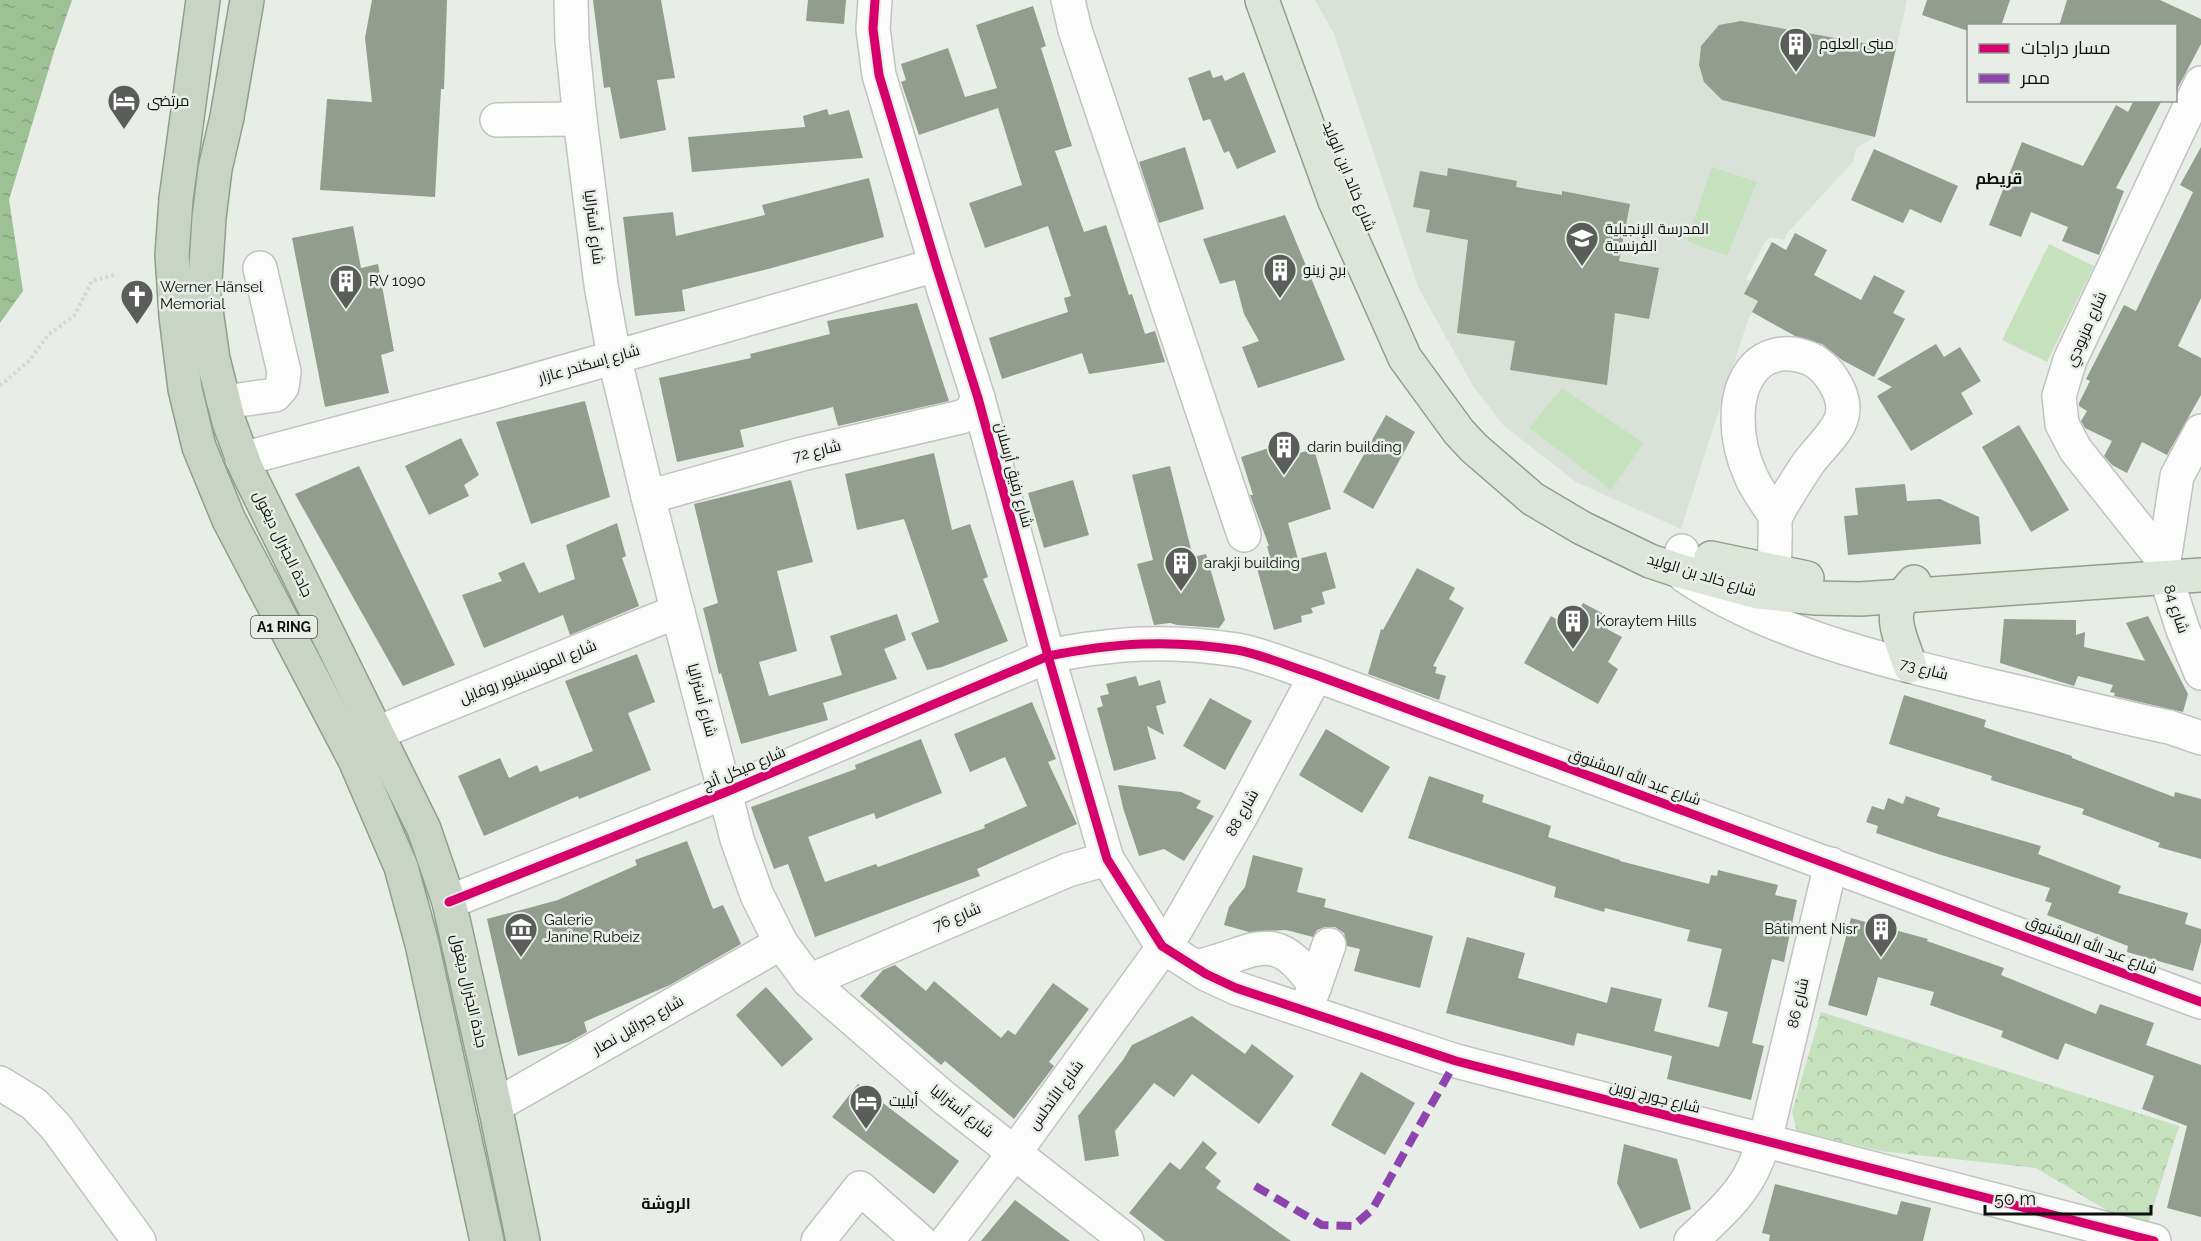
<svg xmlns="http://www.w3.org/2000/svg" width="2201" height="1241" font-family="Raleway,Cairo,sans-serif">
  <style>
    .built { fill: #d9e1d8 }
    .park { fill: url(#park-crowns) }
    .pitch { fill: #c5e1bd }
    .water { fill: url(#water-ripples) }
    .building { fill: #929c8f }
    .lines { fill: none; stroke-linecap: round; stroke-linejoin: round }
    .minor-casing { stroke: #c0c3bf; stroke-width: 36 }
    .major-casing { stroke: #919e8d; stroke-width: 36 }
    .highway-casing { stroke: #919e8d; stroke-width: 36 }
    .path { stroke: #d6d7d6; stroke-width: 4; stroke-dasharray: 3 3; stroke-linecap: butt }
    .minor { stroke: #fcfcfc; stroke-width: 33 }
    .major { stroke: #dde4da; stroke-width: 33 }
    .highway { stroke: #c9d4c5; stroke-width: 33 }
    .quiet { stroke: #8e44ad; stroke-width: 8; stroke-dasharray: 15 8; stroke-linecap: butt }
    .cycleway-casing { stroke: #e8eee7; stroke-width: 13 }
    .cycleway { stroke: #d6006c; stroke-width: 9 }
    .labels { text-anchor: middle; stroke-width: 5; stroke-linejoin: round; paint-order: stroke }
    .shield { fill: #e8eee7; stroke: #4f524e; stroke-width: 1.5 }
    .shield-label { font-size: 14px; font-weight: bold; fill: #0d0f0d }
    .poi-label { font-size: 15px; fill: #0d0f0d; stroke: #e8eee7; text-anchor: start }
    .street-label { font-size: 15px; fill: #0d0f0d; stroke: #e8eee7 }
    .neighbourhood-label { font-size: 16px; font-weight: bold; fill: #0d0f0d; stroke: #e8eee7 }
  </style>
  <defs>
    <pattern id="park-crowns" width="20" height="18" patternUnits="userSpaceOnUse" patternTransform="scale(1.5)"><rect width="20" height="18" fill="#c5e1bd"/><path d="M2 6a3 3 0 1 1 6 0M12 15a3 3 0 1 1 6 0" fill="none" stroke="#a8c0a1"/></pattern>
    <pattern id="water-ripples" width="26" height="14" patternUnits="userSpaceOnUse" patternTransform="scale(1.5)"><rect width="26" height="14" fill="#9dc094"/><path d="M2 4q2-2 4 0t4 0M15 11q2-2 4 0t4 0" fill="none" stroke="#86a47e"/></pattern>
  </defs>
  <rect width="100%" height="100%" fill="#e9ede8"/>
  <path class="built" d="M1315 0H1907L1896 49 1719 25 1701 46 1699 65 1704 81 1722 100 1875 137 1856 148 1853 162 1787 233 1784 240 1770 237 1765 242 1746 279 1751 281 1744 294 1758 301 1748 320 1681 529 1576 482 1503 425 1473 386 1418 287 1334 34Z"/>
  <path class="park" d="M1821 1012 2179 1126 2145 1233 2036 1168 1880 1151 1797 1131 1792 1112Z"/>
  <g class="pitch">
    <path d="M1712 167 1757 182 1727 256 1687 241Z"/>
    <path d="M2049 244 2094 266 2047 362 2002 340Z"/>
    <path d="M1562 388 1643 443 1611 490 1529 428Z"/>
  </g>
  <path class="water" d="M0 0H72L54 52 9 200 23 291 0 323Z"/>
  <g class="building">
    <path d="M372 0H447L444 89H441L435 197 320 190 327 99 372 102 365 38Z"/>
    <path d="M593 0H661L675 78 657 80 666 130 620 139 610 87 604 88Z"/>
    <path d="M808 0H846L844 24 806 21Z"/>
    <path d="M1927 0H2010L2001 26H1968V31L1922 15Z"/>
    <path d="M2067 0H2160L2201 19V44L2175 93V26H2059Z"/>
    <path d="M1033 6 1046 46 1041 48 1072 146 1055 151 1084 232 1106 225 1129 295 1132 294 1145 334 1155 331 1165 362 1089 374 1082 353 1002 379 989 338 1068 312 1064 298 1071 296 1048 226 985 248 969 203 1022 185 998 108 919 135 901 82 906 80 901 64 948 48 965 97 997 88 976 25Z"/>
    <path d="M1741 21 1896 49 1875 137 1722 100 1704 82 1699 65 1701 46 1719 25Z"/>
    <path d="M1210 70 1213 78 1222 75 1225 81 1244 72 1276 152 1237 169 1229 151 1224 153 1210 119 1203 121 1188 78Z"/>
    <path d="M2134 100H2162L2116 188 2124 191 2099 255 2062 241 2068 227 2031 212 2021 237 1989 225 2022 142 2083 166 2116 105 2128 112Z"/>
    <path d="M827 109 829 115 849 110 863 158 692 172 688 137 805 127 803 116Z"/>
    <path d="M1185 147 1204 209 1159 223 1139 162Z"/>
    <path d="M2201 147V298L2178 346 2201 358V395L2167 455 2142 442 2127 473 2112 465 2104 456 2112 441 2085 428 2081 421 2087 411 2079 406V403L2090 381 2086 379 2124 305 2136 311 2193 192 2180 185Z"/>
    <path d="M1874 149 1958 186 1941 223 1910 209 1903 223 1851 200Z"/>
    <path d="M1448 168 1517 181 1516 187 1562 195V191L1630 204 1619 261 1659 268 1649 319 1615 313 1607 385 1510 370 1515 341 1457 333 1468 240 1426 232 1430 210 1413 207 1420 171 1447 176Z"/>
    <path d="M869 178 884 237 768 269 682 290 685 311 635 316 623 217 673 212 676 236 765 215 762 205Z"/>
    <path d="M1285 215 1345 360 1258 388 1242 347 1259 341 1244 314 1235 280 1220 284 1203 239Z"/>
    <path d="M353 226 361 268 378 264 394 351 381 355 389 393 325 407 292 238Z"/>
    <path d="M1795 233 1827 250 1814 275 1861 300 1874 275 1905 291 1893 313 1905 319 1874 377 1842 360 1822 344 1795 336 1752 312 1758 301 1744 294 1772 242 1786 250Z"/>
    <path d="M917 303 949 401 838 426 833 407 740 430 744 447 677 462 659 378 751 358 750 354 830 334 827 321Z"/>
    <path d="M1936 344 1944 357 1960 347 1981 381 1961 393 1973 414 1911 451 1877 396 1892 387 1877 379Z"/>
    <path d="M585 401 610 497 531 524 496 422Z"/>
    <path d="M1386 415 1415 432 1373 509 1343 492Z"/>
    <path d="M2019 425 2069 510 2031 532 1982 447Z"/>
    <path d="M461 438 479 475 464 485 469 496 429 515 405 466Z"/>
    <path d="M1272 447 1274 453 1286 450 1288 456 1314 449 1331 509 1288 523 1298 559 1326 552 1336 588 1322 592 1325 604 1311 608 1313 613 1301 616 1302 622 1274 630 1255 561 1270 557 1267 546H1269L1250 495H1253L1241 457Z"/>
    <path d="M934 453 952 530 970 524 988 577 983 579 1008 641 942 667 927 670 911 633 939 622 904 519 857 530 845 474Z"/>
    <path d="M359 466 455 665 403 686 295 494Z"/>
    <path d="M1170 466 1193 557 1206 554 1225 620 1219 628 1177 625 1170 623 1154 625 1137 564 1153 560 1132 475Z"/>
    <path d="M791 480 813 562 777 571 797 651 759 662 769 696 842 675 830 636 897 614 906 640 884 649 897 679 823 703 828 720 741 744 721 673 719 674 703 608 718 603 694 504Z"/>
    <path d="M1073 480 1089 535 1044 548 1028 493Z"/>
    <path d="M1905 484 1907 501 1940 499 1979 517 1981 544 1848 555 1844 516 1858 515 1855 488Z"/>
    <path d="M617 523 626 556 622 558 639 606 570 635 563 615 484 648 462 595 502 581 498 573 524 562 539 593 575 579 566 545Z"/>
    <path d="M1417 568 1455 588 1449 599 1464 608 1433 666 1437 667 1435 673 1446 676 1439 700 1368 674 1381 629 1383 630Z"/>
    <path d="M1583 603 1613 619 1607 629 1622 637 1608 662 1618 669 1598 704 1524 663 1551 616 1570 627Z"/>
    <path d="M2148 616 2188 694 2183 712 2114 696 2115 693 2110 692 2113 685 2078 676 2074 686 2000 663 2004 619 2076 620V635L2085 632 2084 647 2145 661 2126 623Z"/>
    <path d="M637 654 655 702 628 713 651 770 579 799 578 796 484 836 458 776 500 758 509 778 537 765 540 772 593 751 565 681Z"/>
    <path d="M1136 676 1139 686 1160 680 1166 703 1156 706 1164 735 1147 726 1156 759 1114 771 1097 708 1103 706 1100 696 1109 694 1106 684Z"/>
    <path d="M1904 695 1986 720 1984 727 2072 756V758L2174 797 2175 792 2201 799V859L2158 847 2160 843 2082 814 2084 809 1991 780 1992 776 1889 744Z"/>
    <path d="M1210 698 1252 721 1225 770 1183 746Z"/>
    <path d="M1032 702 1056 759 1048 762 1077 824 977 869 980 876 815 937 788 864 774 869 751 807 856 769 855 765 921 739 942 793 876 819 874 813 808 837 825 882 876 864 878 867 985 828 984 825 1027 806 1005 757 970 772 954 734Z"/>
    <path d="M1326 729 1390 767 1362 813 1299 775Z"/>
    <path d="M1429 776 1484 795 1482 802 1551 826 1548 837 1620 860V861L1709 884 1711 875 1717 876 1718 870 1778 885 1775 895 1797 900 1784 962 1772 959 1752 1043 1764 1046 1751 1100 1667 1079 1672 1056 1577 1033 1574 1046 1446 1013 1467 937 1525 953 1518 978 1607 1003 1611 987 1662 999 1654 1031 1719 1047 1728 1012 1708 1007 1722 949 1687 941 1690 930 1605 908 1604 912 1554 897 1556 887 1408 838Z"/>
    <path d="M1118 785 1181 792 1201 801 1196 808 1214 816 1184 861 1164 849 1139 856 1123 808Z"/>
    <path d="M1906 796 1940 808 1937 816 2041 846 2038 854 2121 886 2118 893 2188 913 2185 924 2201 929V942L2193 971 2127 952 2128 946 2047 915 2052 903 2045 901 2050 888 1938 854 1876 833 1878 826 1866 822 1872 806 1884 810 1888 798 1903 804Z"/>
    <path d="M687 841 713 909 723 905 741 944 670 985 584 1022 587 1032 569 1042 518 1056 487 919 558 900 637 865 635 860Z"/>
    <path d="M1253 855 1303 868 1297 892 1326 899 1324 907 1433 936 1420 988 1354 971 1360 949 1347 946 1344 933 1335 927H1325L1317 930 1313 937 1286 930 1249 932 1224 925 1229 907 1245 887Z"/>
    <path d="M1851 918 1928 939 1927 941 2004 968 2001 975 2096 1014 2100 1004 2154 1023 2146 1045 2201 1065V1217L2167 1208 2187 1126 2142 1109 2154 1076 2065 1043 2058 1060 2001 1037 2003 1031 1930 1005 1934 992 1878 977 1867 1016 1828 1005Z"/>
    <path d="M895 965 926 991 934 981 1001 1038 1008 1030 1015 1035 1053 983 1089 1009 1049 1062 1054 1066 1014 1119 945 1061 941 1065 860 996 883 970Z"/>
    <path d="M766 987 813 1039 782 1067 736 1015Z"/>
    <path d="M1192 1016 1245 1054 1252 1044 1294 1076 1259 1124 1192 1074 1174 1097 1154 1083 1115 1131 1119 1156 1085 1161 1078 1116 1123 1060 1132 1045Z"/>
    <path d="M1361 1072 1415 1103 1385 1155 1331 1125Z"/>
    <path d="M858 1084 959 1161 934 1194 832 1117Z"/>
    <path d="M1203 1141 1217 1153 1205 1168 1221 1181 1216 1188 1291 1241H1165L1129 1213 1170 1162 1180 1170Z"/>
    <path d="M1624 1144 1677 1159 1691 1209 1640 1229 1617 1183Z"/>
    <path d="M1775 1184 1897 1215 1901 1201 1931 1208 1923 1241H1769L1770 1235 1762 1233Z"/>
    <path d="M1015 1200 1070 1241H981Z"/>
  </g>
  <g class="lines">
    <defs>
      <g id="minor">
        <path d="M571 0 572 40 580 119 601 285 614 356 648 497 737 839 757 895 781 943 809 981 943 1097 1127 1241"/>
        <path d="M875 0 873 29 879 75 936 265 978 398 1048 656 1107 859 1162 946 1206 974 1236 988 1456 1061 2154 1241"/>
        <path d="M1068 0 1075 30 1244 535"/>
        <path d="M497 120 580 119"/>
        <path d="M224 402 275 395 282 387 284 372 260 268"/>
        <path d="M242 459 490 393 936 265"/>
        <path d="M648 497 802 454 961 417 971 412 978 398"/>
        <path d="M1682 551 1680 571 1685 576C1771 634 1883 660 1983 684 2045 698 2107 714 2169 727L2201 738"/>
        <path d="M2164 561 2075 449 2062 424 2059 396 2070 360 2201 83"/>
        <path d="M2164 561 2177 476 2201 431"/>
        <path d="M2166 577 2183 630 2201 673"/>
        <path d="M1771 594C1774 576 1775 558 1775 539 1776 533 1774 523 1776 517 1779 508 1803 471 1809 462 1831 434 1858 418 1833 380 1824 366 1814 358 1798 355 1783 352 1767 355 1756 366 1730 393 1736 443 1750 474 1756 489 1767 503 1776 517"/>
        <path d="M377 733 678 611"/>
        <path d="M449 902 726 792 1048 656C1115 643 1168 639 1237 650 1264 655 1290 667 1316 675L2201 1002"/>
        <path d="M1195 967C1254 955 1273 923 1315 986"/>
        <path d="M809 981 1068 870 1107 859"/>
        <path d="M1310 999 1329 945"/>
        <path d="M0 1083 34 1104 56 1127 139 1241"/>
        <path d="M495 1106 781 943"/>
        <path d="M818 1241 860 1188 920 1241"/>
        <path d="M947 1241 1015 1152 1175 931 1243 812 1316 675"/>
        <path d="M1691 1241C1712 1221 1736 1201 1750 1175 1756 1164 1760 1152 1765 1141L1831 864"/>
      </g>
      <g id="major">
        <path d="M1262 0 1335 201 1405 358 1459 432 1474 448 1533 499 1582 528 1650 561 1680 571 1758 592 1816 598 1860 599 2201 575"/>
        <path d="M1711 558 1807 578"/>
        <path d="M1910 666C1899 630 1884 614 1914 582"/>
      </g>
      <g id="highway">
        <path d="M203 0 176 199 172 255 176 316 185 389 199 447 229 520 355 760 401 867 422 944 487 1241"/>
        <path d="M247 0 227 117 215 169 209 218 204 296 213 359 229 422 246 468 424 829 449 902 495 1106 523 1241"/>
      </g>
    </defs>
    <use href="#minor" class="minor-casing"/>
    <use href="#major" class="major-casing"/>
    <use href="#highway" class="highway-casing"/>
    <path class="path" d="M0 386 30 360 48 335 74 316 92 281 114 275"/>
    <use href="#minor" class="minor"/>
    <use href="#major" class="major"/>
    <use href="#highway" class="highway"/>
    <path class="quiet" d="M1255 1186 1322 1225 1353 1226 1372 1210 1456 1061"/>
    <defs>
      <g id="cycleway">
        <path d="M875 0 873 29 879 75 936 265 978 398 1048 656 1107 859 1162 946 1206 974 1236 988 1456 1061 2154 1241"/>
        <path d="M449 902 726 792 1048 656C1115 643 1168 639 1237 650 1264 655 1290 667 1316 675L2201 1002"/>
      </g>
    </defs>
    <use href="#cycleway" class="cycleway-casing"/>
    <use href="#cycleway" class="cycleway"/>
  </g>
  <defs>
    <symbol id="building-pin" viewBox="-11 -11 22 30"><path d="M0 17L-7.5 6A9.5 9.5 0 1 1 7.5 6Z" fill="#5a5d5a" stroke="#e8eee7"/><path d="M-4-6H4V6H1V3H-1V6H-4ZM-2.5-4.3h1.7v1.8h-1.7ZM.8-4.3h1.7v1.8H.8ZM-2.5-1h1.7V.8h-1.7ZM.8-1h1.7V.8H.8Z" fill="#fff"/></symbol>
    <symbol id="hotel-pin" viewBox="-11 -11 22 30"><path d="M0 17L-7.5 6A9.5 9.5 0 1 1 7.5 6Z" fill="#5a5d5a" stroke="#e8eee7"/><path d="M-6-4.5h1.5V1H6V5H4.5V3h-9V5H-6ZM-4 0a1.8 1.8 0 1 1 3.6 0ZM.5 0V-2.5h3Q6-2.5 6 0Z" fill="#fff"/></symbol>
    <symbol id="school-pin" viewBox="-11 -11 22 30"><path d="M0 17L-7.5 6A9.5 9.5 0 1 1 7.5 6Z" fill="#5a5d5a" stroke="#e8eee7"/><path d="M0-5L7-2L0 1L-7-2ZM-4 1L0 2.5L4 1V4Q0 6-4 4Z" fill="#fff"/></symbol>
    <symbol id="church-pin" viewBox="-11 -11 22 30"><path d="M0 17L-7.5 6A9.5 9.5 0 1 1 7.5 6Z" fill="#5a5d5a" stroke="#e8eee7"/><path d="M-1.2-6h2.4v3.5h3.3v2.4h-3.3V6h-2.4V-.1h-3.3v-2.4h3.3Z" fill="#fff"/></symbol>
    <symbol id="museum-pin" viewBox="-11 -11 22 30"><path d="M0 17L-7.5 6A9.5 9.5 0 1 1 7.5 6Z" fill="#5a5d5a" stroke="#e8eee7"/><path d="M0-6L6-3V-2H-6V-3ZM-5-1h2V3h-2ZM-1-1h2V3h-2ZM3-1h2V3H3ZM-6 4H6V6H-6Z" fill="#fff"/></symbol>
  </defs>
  <g fill-rule="evenodd">
    <use href="#building-pin" x="1777" y="25" width="38" height="52"/>
    <use href="#hotel-pin" x="105" y="82" width="38" height="52"/>
    <use href="#school-pin" x="1563" y="219" width="38" height="52"/>
    <use href="#building-pin" x="1261" y="251" width="38" height="52"/>
    <use href="#building-pin" x="327" y="262" width="38" height="52"/>
    <use href="#church-pin" x="118" y="277" width="38" height="52"/>
    <use href="#building-pin" x="1265" y="428" width="38" height="52"/>
    <use href="#building-pin" x="1162" y="544" width="38" height="52"/>
    <use href="#building-pin" x="1554" y="602" width="38" height="52"/>
    <use href="#museum-pin" x="502" y="910" width="38" height="52"/>
    <use href="#building-pin" x="1862" y="910" width="38" height="52"/>
    <use href="#hotel-pin" x="847" y="1082" width="38" height="52"/>
  </g>
  <g class="labels">
    <rect class="shield" x="251" y="616" width="66" height="22" rx="4.5"/>
    <g class="shield-label">
      <text x="284" y="632">A1 RING</text>
    </g>
    <g class="poi-label">
      <text x="1819" y="49">مبنى العلوم</text>
      <text x="147" y="106">مرتضى</text>
      <text x="1605" y="234">المدرسة الإنجيلية<tspan x="1605" dy="17">الفرنسية</tspan></text>
      <text x="1303" y="275">برج زينو</text>
      <text x="369" y="286">RV 1090</text>
      <text x="160" y="292">Werner Hänsel<tspan x="160" dy="17">Memorial</tspan></text>
      <text x="1307" y="452">darin building</text>
      <text x="1204" y="568">arakji building</text>
      <text x="1596" y="626">Koraytem Hills</text>
      <text x="544" y="925">Galerie<tspan x="544" dy="17">Janine Rubeiz</tspan></text>
      <text x="1858" y="934" text-anchor="end">Bâtiment Nisr</text>
      <text x="889" y="1106">أيليت</text>
    </g>
    <g class="street-label">
      <text transform="translate(1349 176) rotate(68)" y="5">شارع خالد ابن الوليد</text>
      <text transform="translate(594 227) rotate(83)" y="5">شارع أستراليا</text>
      <text transform="translate(2086 329) rotate(-66)" y="5">شارع مزبودي</text>
      <text transform="translate(589 364) rotate(-16)" y="5">شارع إسكندر عازار</text>
      <text transform="translate(817 451) rotate(-14)" y="5">شارع 72</text>
      <text transform="translate(1014 475) rotate(75)" y="5">شارع رفيق أرسلان</text>
      <text transform="translate(283 544) rotate(64)" y="5">جادة الجنرال ديغول</text>
      <text transform="translate(1702 575) rotate(17)" y="5">شارع خالد بن الوليد</text>
      <text transform="translate(2176 609) rotate(72)" y="5">شارع 84</text>
      <text transform="translate(1924 669) rotate(14)" y="5">شارع 73</text>
      <text transform="translate(528 672) rotate(-22)" y="5">شارع المونسينيور روفايل</text>
      <text transform="translate(702 700) rotate(75)" y="5">شارع أستراليا</text>
      <text transform="translate(744 768) rotate(-23)" y="5">شارع ميكل أنج</text>
      <text transform="translate(1635 777) rotate(20)" y="5">شارع عبد الله المشنوق</text>
      <text transform="translate(1242 813) rotate(-61)" y="5">شارع 88</text>
      <text transform="translate(957 917) rotate(-23)" y="5">شارع 76</text>
      <text transform="translate(2092 945) rotate(21)" y="5">شارع عبد الله المشنوق</text>
      <text transform="translate(469 991) rotate(77)" y="5">جادة الجنرال ديغول</text>
      <text transform="translate(1798 1003) rotate(-77)" y="5">شارع 86</text>
      <text transform="translate(638 1025) rotate(-30)" y="5">شارع جبرائيل نصار</text>
      <text transform="translate(1056 1095) rotate(-54)" y="5">شارع الأندلس</text>
      <text transform="translate(1655 1097) rotate(14)" y="5">شارع جورج زوين</text>
      <text transform="translate(962 1111) rotate(38)" y="5">شارع أستراليا</text>
    </g>
    <g class="neighbourhood-label">
      <text x="1999" y="184">قريطم</text>
      <text x="666" y="1209">الروشة</text>
    </g>
  </g>
  <rect x="1967" y="24" width="210" height="78" fill="#e8eee7" stroke="#909590" stroke-width="1.5"/>
  <rect x="1979" y="44" width="30" height="9" fill="#d6006c" stroke="#909590" stroke-width="1.5"/>
  <text x="2021" y="54" font-size="18" fill="#0d0f0d">مسار دراجات</text>
  <rect x="1979" y="74" width="30" height="9" fill="#8e44ad" stroke="#909590" stroke-width="1.5"/>
  <text x="2021" y="84" font-size="18" fill="#0d0f0d">ممر</text>
  <path d="M1985 1205v9h166v-9" fill="none" stroke="#0d0f0d" stroke-width="3"/>
  <text x="1994" y="1205" font-size="18" fill="#0d0f0d" stroke="#e8eee7" stroke-width="4.5" paint-order="stroke">50 m</text>
</svg>
